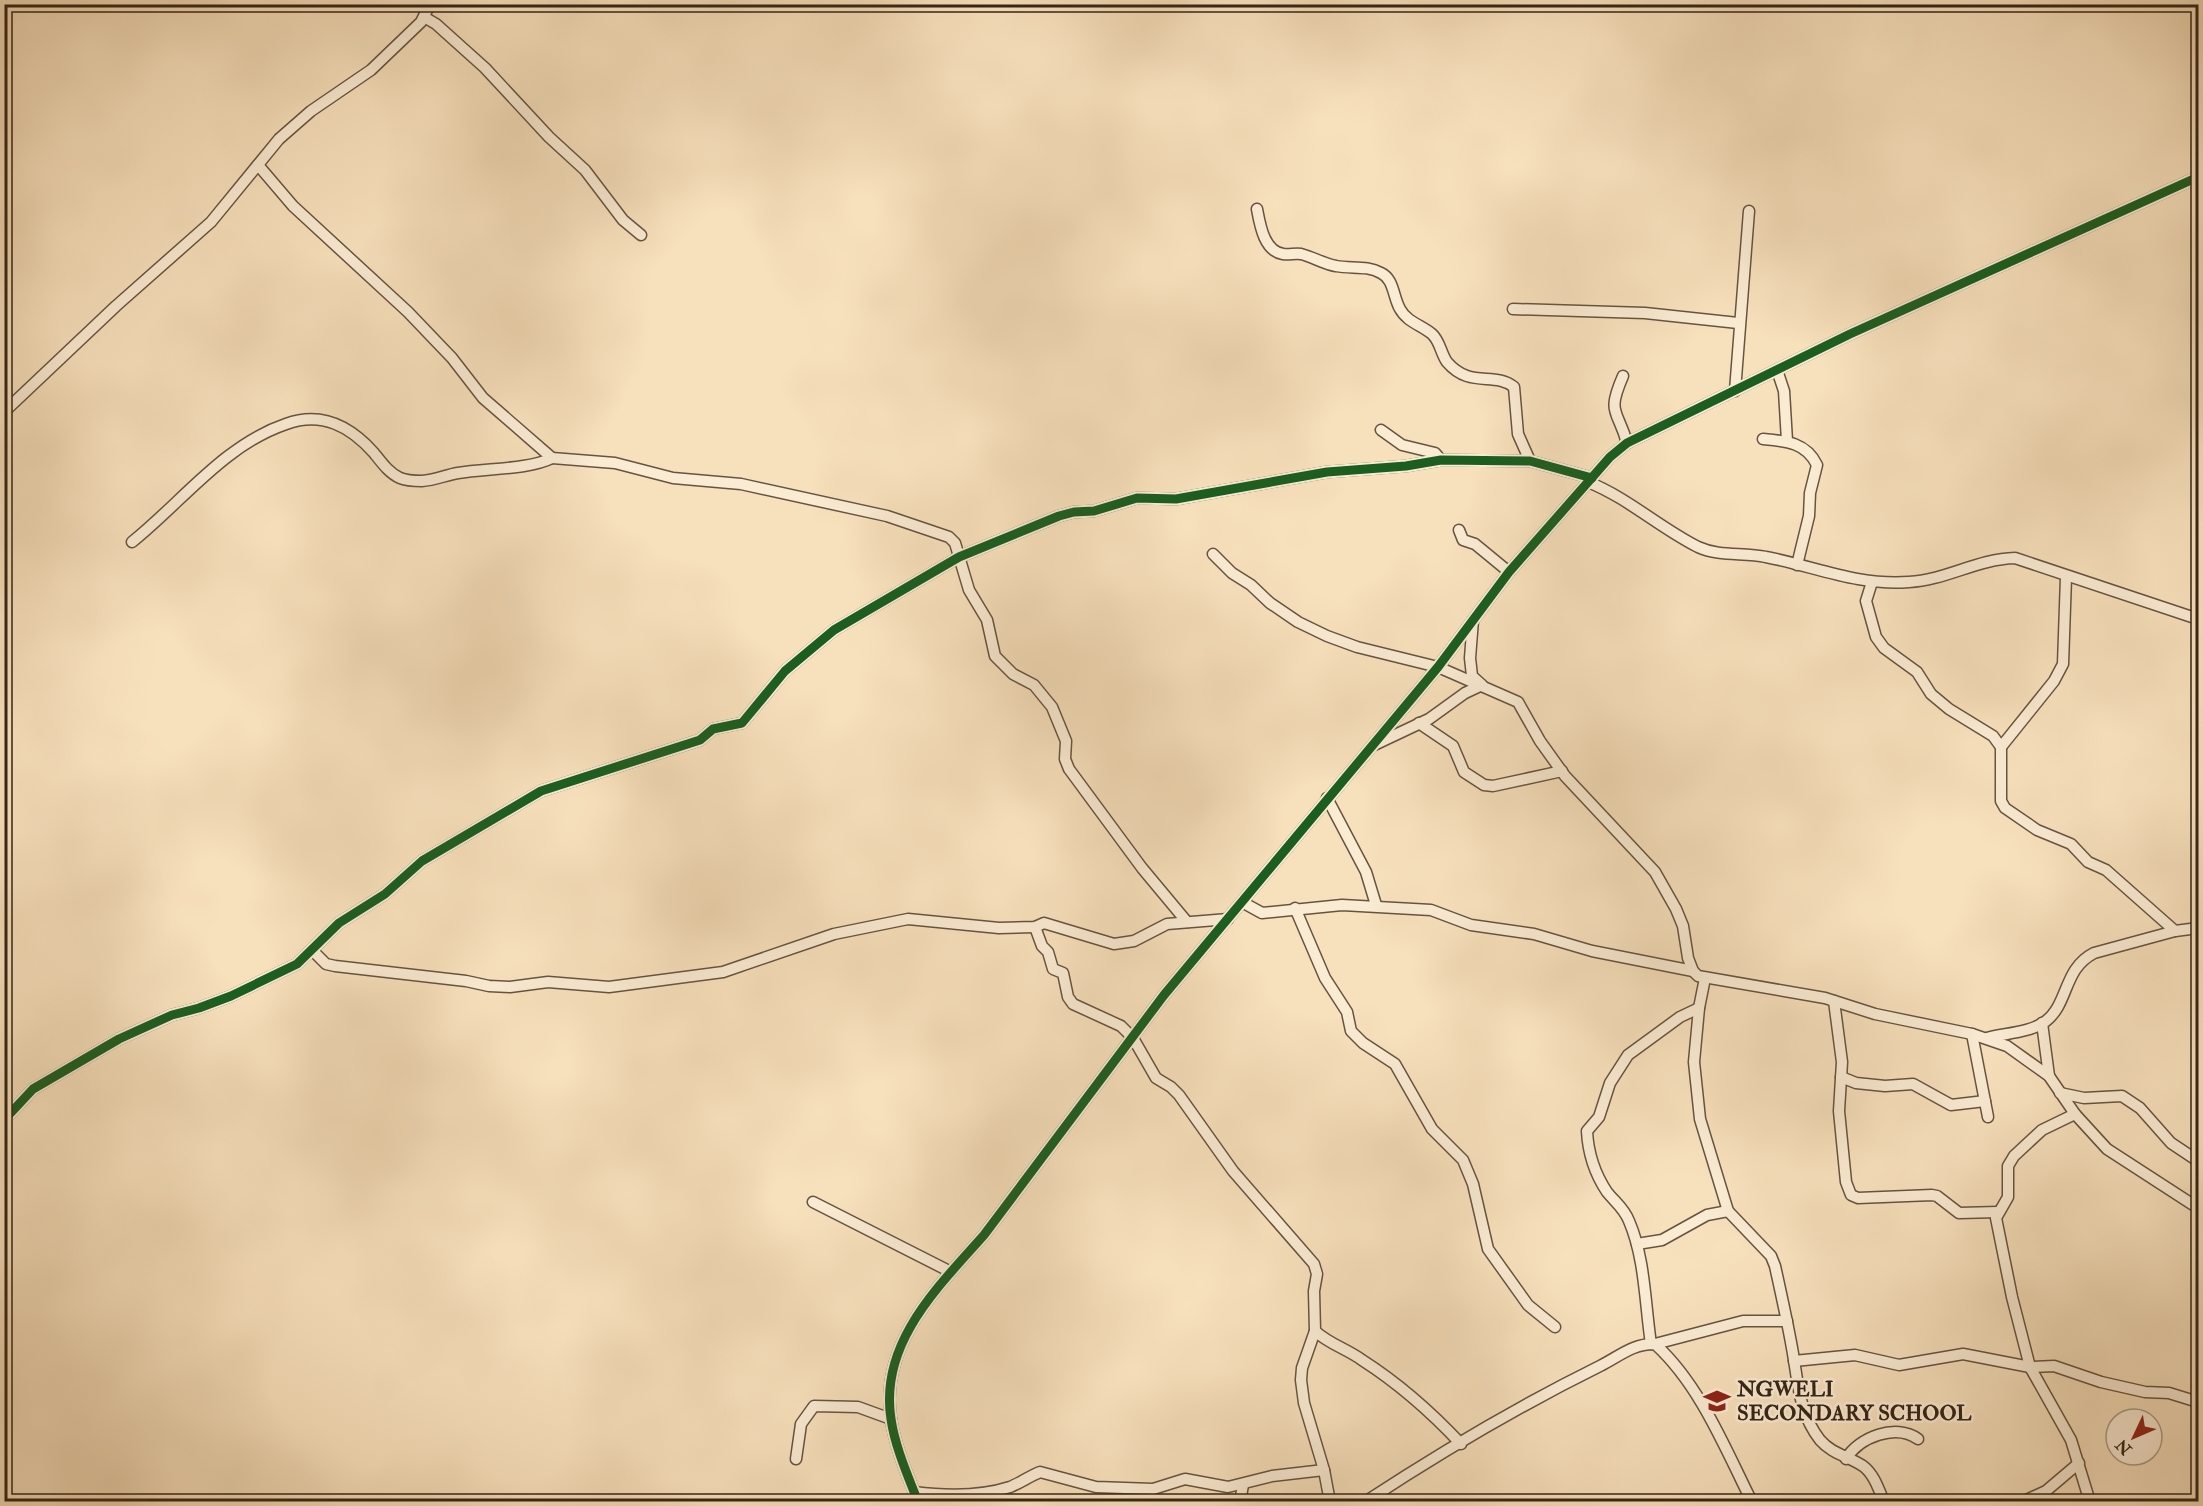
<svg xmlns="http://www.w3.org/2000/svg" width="2203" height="1506" font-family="'IM FELL Double Pica',serif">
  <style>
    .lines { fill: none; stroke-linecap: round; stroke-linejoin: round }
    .minor-casing { stroke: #665440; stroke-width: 13 }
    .minor { stroke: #faebd3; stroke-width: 10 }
    .cycleway-casing { stroke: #faebd3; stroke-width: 13 }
    .cycleway { stroke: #1b5e20; stroke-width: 9 }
    .labels { text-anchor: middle; stroke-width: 5; stroke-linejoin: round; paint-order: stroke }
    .poi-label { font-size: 21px; font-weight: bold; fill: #352517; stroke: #faebd3; text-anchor: start }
  </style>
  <rect width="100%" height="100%" fill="#f7e0bc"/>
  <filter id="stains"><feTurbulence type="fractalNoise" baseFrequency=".00333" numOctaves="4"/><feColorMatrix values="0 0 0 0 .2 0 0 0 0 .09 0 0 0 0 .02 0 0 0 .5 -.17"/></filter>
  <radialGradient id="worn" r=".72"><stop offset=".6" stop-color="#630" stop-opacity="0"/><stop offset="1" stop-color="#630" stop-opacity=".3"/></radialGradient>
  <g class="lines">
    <defs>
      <g id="minor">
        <path d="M424 17 436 24 485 68 549 137 585 170 623 220 641 235"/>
        <path d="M258 165 293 206 408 312 452 358 483 398 552 458 615 463 673 478 741 484 887 516 949 537 955 543 969 590 987 620 995 656 1013 674 1034 685 1052 707 1066 741 1065 759 1069 769 1142 868 1187 922"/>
        <path d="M1257 209C1260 225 1264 251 1283 254 1289 255 1295 253 1301 254 1313 257 1324 264 1336 266 1351 269 1367 265 1381 273 1394 279 1393 297 1400 309 1407 322 1421 325 1432 334 1440 341 1441 354 1447 362 1470 389 1494 371 1514 387L1518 434 1530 461"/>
        <path d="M1513 309 1645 313 1738 323"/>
        <path d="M1777 370 1784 391 1787 441"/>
        <path d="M1623 376C1606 415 1618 409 1627 443"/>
        <path d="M1735 391 1749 211"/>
        <path d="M4 412 116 306 211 222 279 139 311 111 371 70 421 22 430 4"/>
        <path d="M1381 430 1402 445 1435 453 1441 460"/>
        <path d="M1763 439C1785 441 1806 442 1817 465L1810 493 1809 516 1797 565"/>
        <path d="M1588 482C1628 498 1660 528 1698 547 1720 557 1743 552 1766 557 1814 566 1857 586 1909 582 1946 580 1977 559 2015 558L2198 619"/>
        <path d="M1459 530 1463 540 1475 544 1509 572"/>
        <path d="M132 542C182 502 224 445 286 424 322 411 350 426 374 453 382 463 389 473 400 478 407 481 415 481 422 481 435 480 446 475 458 473 485 468 528 470 552 458"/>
        <path d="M1213 554 1232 573 1251 585 1270 603 1298 622 1327 636 1357 647 1438 667 1518 702 1540 741 1565 776 1655 872 1676 909 1683 926 1688 958 1693 971 1698 976 1825 998 1875 1014 1972 1034 2007 1046 2049 1076 2075 1114 2107 1149 2198 1208"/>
        <path d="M1872 582 1866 601 1876 637 1884 648 1917 672 1931 694 1949 709 1993 736 2001 747V801L2005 808 2037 830 2071 844 2088 862 2106 870 2175 931"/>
        <path d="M1419 723 1453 746 1464 772 1484 785 1493 786 1562 771"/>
        <path d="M1374 745 1429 719 1465 693 1482 685 1472 676 1470 658 1473 620"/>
        <path d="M2001 747 2054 681 2063 664 2066 577"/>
        <path d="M1327 798 1366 872 1376 905"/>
        <path d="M1242 902 1262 913 1342 905 1431 910 1471 925 1534 934 1592 951 1693 971"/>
        <path d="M1295 908 1325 978 1347 1012 1351 1031 1363 1043 1395 1064 1432 1129 1463 1160 1473 1184 1488 1249 1528 1305 1555 1327"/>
        <path d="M1035 927 1042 946 1048 952 1053 969 1063 973 1068 997 1073 1004 1121 1026 1133 1038 1156 1078 1171 1087 1179 1095 1233 1171 1314 1264 1317 1274 1314 1291 1315 1331C1329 1344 1347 1349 1362 1360 1398 1383 1432 1413 1461 1444"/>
        <path d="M312 950 326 964 335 966 466 981 489 986 510 987 548 982 609 987 723 972 834 934 908 919 999 928 1035 927 1044 923 1114 944 1134 941 1167 924 1228 919"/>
        <path d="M1705 978 1699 1008 1694 1062 1700 1119 1728 1211 1771 1256 1775 1266C1781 1293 1787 1320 1792 1348 1798 1380 1798 1412 1820 1440 1832 1454 1848 1456 1863 1466 1874 1474 1879 1490 1884 1502"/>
        <path d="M1834 1001 1842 1062 1839 1111 1846 1182 1851 1195 1858 1198 1932 1195 1937 1196 1959 1213 1998 1212"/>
        <path d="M2042 1023 2049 1076"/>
        <path d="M1972 1034 1988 1117"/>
        <path d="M1987 1038C2005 1033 2030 1033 2046 1021 2069 1003 2063 969 2094 953L2175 931 2198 928"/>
        <path d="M1841 1077 1856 1083 1885 1086 1913 1084 1951 1105 1985 1101"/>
        <path d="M2060 1093 2084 1098 2122 1096 2140 1108 2171 1143 2198 1161"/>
        <path d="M2075 1114 2042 1130 2014 1156 2008 1166V1197L1996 1218 2012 1297 2030 1367 2071 1440 2090 1502"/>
        <path d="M4 1120 33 1089 119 1039 172 1015 199 1008 231 996 297 964 339 923 385 894 422 861 541 791 700 740 713 729 742 723 785 671 834 630 959 557 1059 516 1074 512 1094 511 1137 498 1176 499 1327 472 1406 466 1441 460 1530 461 1592 478"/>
        <path d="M813 1202 951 1272"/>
        <path d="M1637 1244 1662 1240 1707 1215 1728 1211"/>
        <path d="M1315 1331 1302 1368 1301 1380 1304 1403 1324 1470 1330 1502"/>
        <path d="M1651 1344C1645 1304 1645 1258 1629 1221 1624 1208 1615 1202 1607 1192 1595 1174 1588 1152 1587 1131L1599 1117 1610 1083 1628 1055 1680 1017 1699 1008"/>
        <path d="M1655 1344 1743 1321H1787"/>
        <path d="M1794 1361 1855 1355 1899 1365 1963 1354 2030 1367 2054 1366 2101 1382 2145 1392 2169 1393 2198 1402"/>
        <path d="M796 1459 801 1424 814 1406 858 1407 891 1419"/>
        <path d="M1846 1459C1859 1437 1896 1423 1918 1439"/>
        <path d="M914 1492C946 1496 979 1497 1010 1487 1020 1483 1030 1476 1040 1472L1096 1487 1153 1489 1185 1479 1228 1487 1272 1476 1324 1470"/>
        <path d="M918 1502C908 1476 895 1447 891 1419 879 1343 938 1287 984 1235L1164 995 1438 667 1509 572 1610 457 1627 443 1850 334 2198 177"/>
        <path d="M1240 1502 1243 1485"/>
        <path d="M1365 1502C1441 1452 1519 1406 1600 1366 1618 1357 1634 1343 1655 1344 1700 1385 1725 1448 1752 1502"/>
        <path d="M2022 1502 2046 1491 2079 1463"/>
      </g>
    </defs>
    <use href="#minor" class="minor-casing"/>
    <use href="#minor" class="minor"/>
    <defs>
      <g id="cycleway">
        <path d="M4 1120 33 1089 119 1039 172 1015 199 1008 231 996 297 964 339 923 385 894 422 861 541 791 700 740 713 729 742 723 785 671 834 630 959 557 1059 516 1074 512 1094 511 1137 498 1176 499 1327 472 1406 466 1441 460 1530 461 1592 478"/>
        <path d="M918 1502C908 1476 895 1447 891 1419 879 1343 938 1287 984 1235L1164 995 1438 667 1509 572 1610 457 1627 443 1850 334 2198 177"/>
      </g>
    </defs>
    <use href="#cycleway" class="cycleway-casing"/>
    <use href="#cycleway" class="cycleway"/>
  </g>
  <defs>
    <symbol id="school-bare" viewBox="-9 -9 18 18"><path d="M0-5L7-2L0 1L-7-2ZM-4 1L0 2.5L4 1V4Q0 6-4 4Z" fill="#8f2418" stroke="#faebd3" stroke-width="2.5" paint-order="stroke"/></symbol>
  </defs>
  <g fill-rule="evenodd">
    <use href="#school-bare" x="1698" y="1382" width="38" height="38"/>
  </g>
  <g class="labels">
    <g class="poi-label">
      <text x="1737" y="1396">NGWELI<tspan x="1737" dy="24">SECONDARY SCHOOL</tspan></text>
    </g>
  </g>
  <rect width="2203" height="1506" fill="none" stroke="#f7e0bc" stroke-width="24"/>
  <rect x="6" y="6" width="2191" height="1494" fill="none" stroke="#352517" stroke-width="3"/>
  <rect x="12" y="12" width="2179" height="1482" fill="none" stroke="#352517" stroke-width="1.5"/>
  <g transform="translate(2134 1437) rotate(226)"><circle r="28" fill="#faebd3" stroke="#ab9c88" stroke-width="1.5"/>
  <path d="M0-4.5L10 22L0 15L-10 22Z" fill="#8f2418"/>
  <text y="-9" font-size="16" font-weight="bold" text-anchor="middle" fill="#352517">N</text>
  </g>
  <rect width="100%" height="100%" filter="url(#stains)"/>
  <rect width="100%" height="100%" fill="url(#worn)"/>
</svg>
